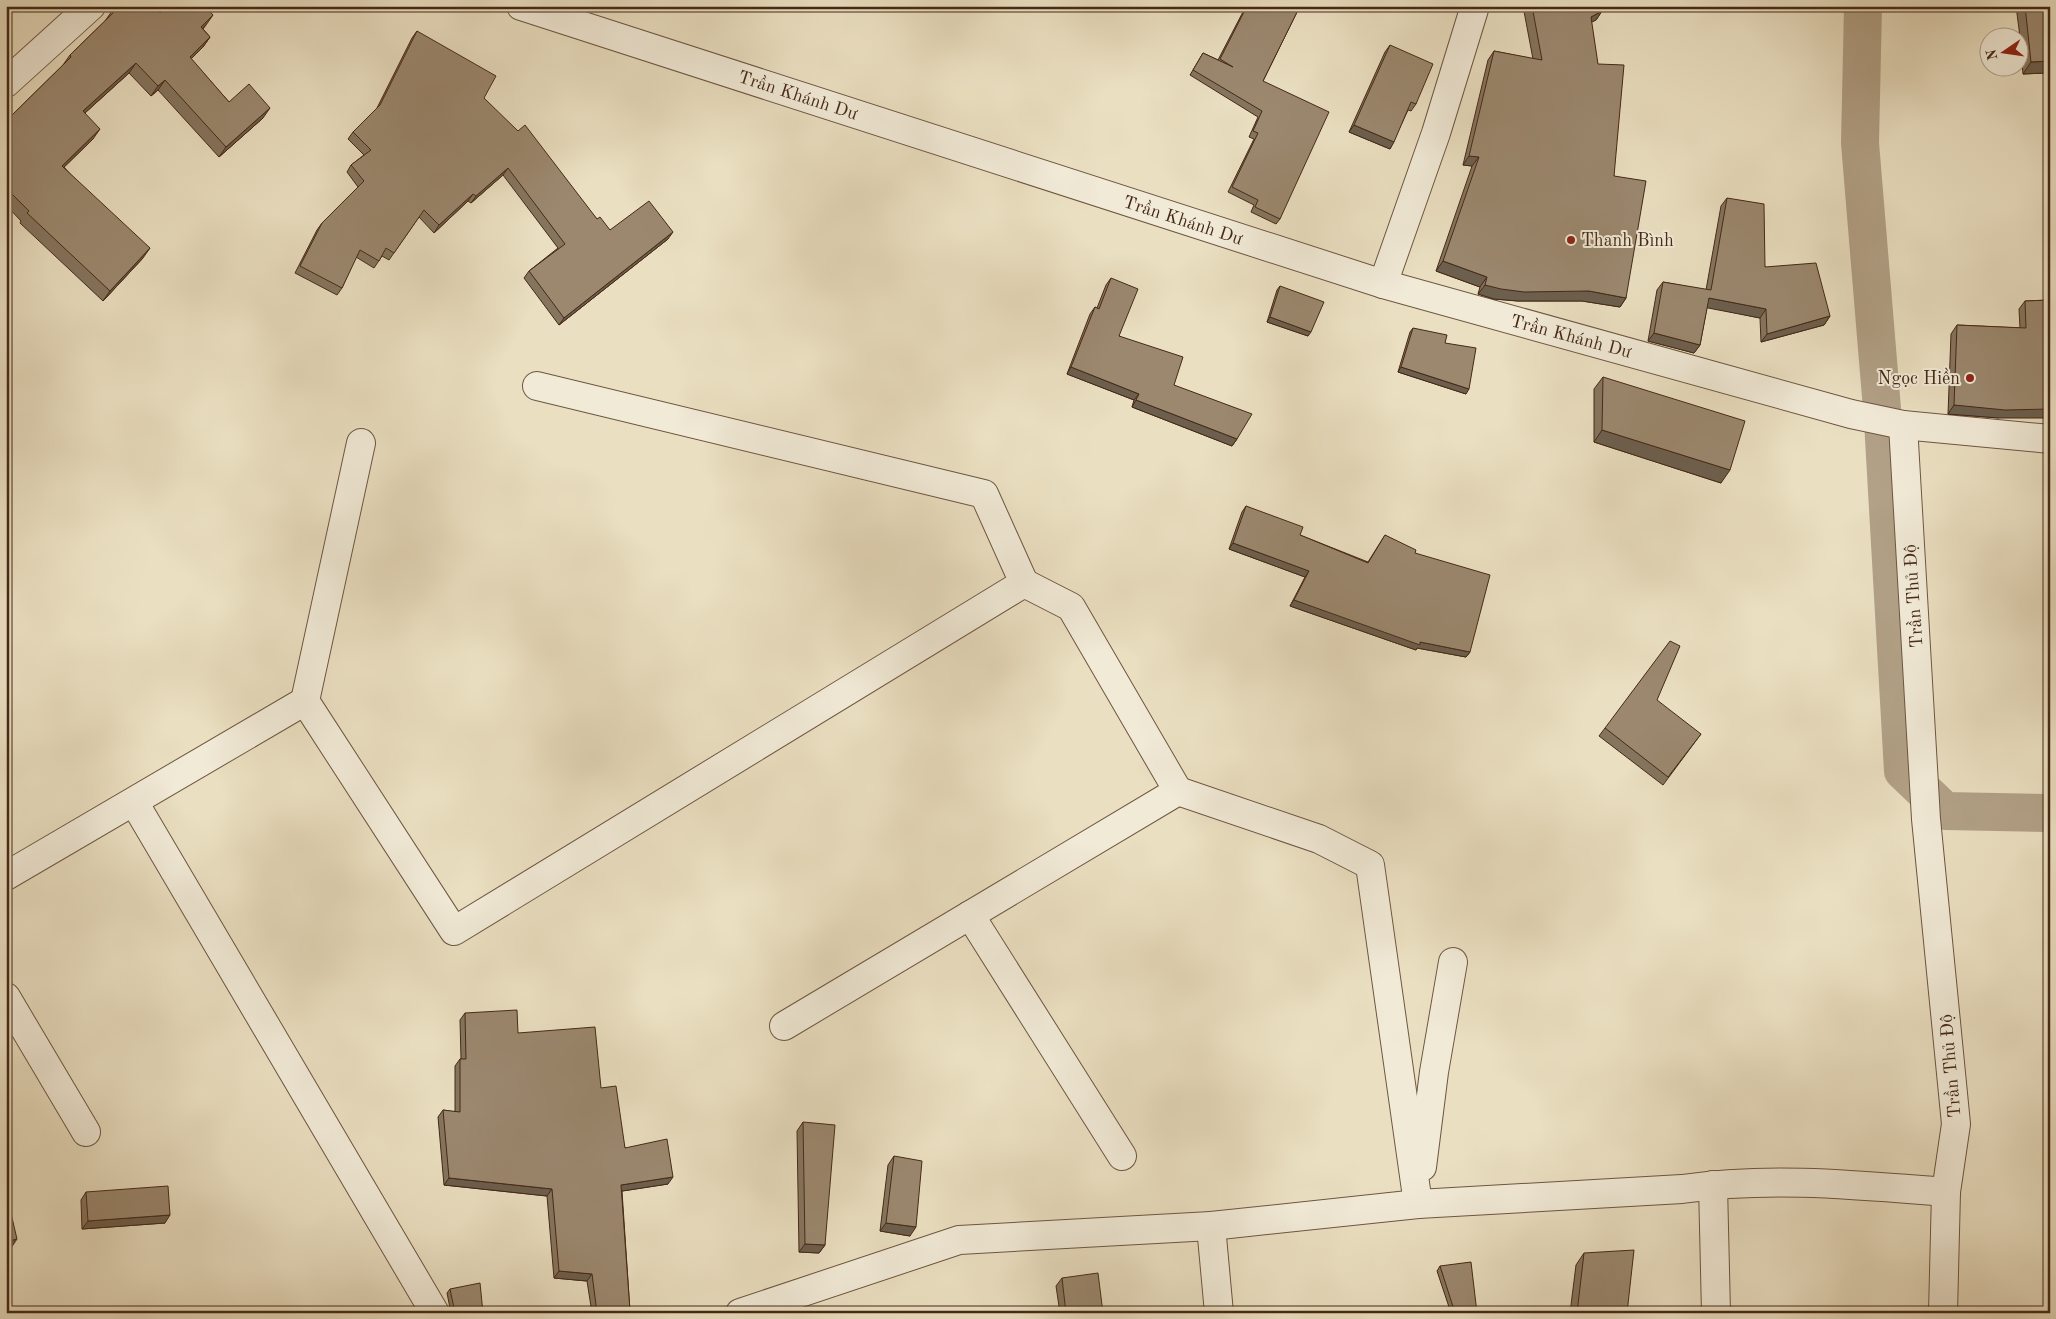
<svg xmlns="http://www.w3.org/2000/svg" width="2056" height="1319" font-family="'Old Standard TT',serif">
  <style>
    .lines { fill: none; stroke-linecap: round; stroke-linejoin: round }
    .canal { stroke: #b2a187; stroke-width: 38 }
    .minor-casing { stroke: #6e5641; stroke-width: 30 }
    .tertiary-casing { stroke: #6e5641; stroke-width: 30 }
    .minor { stroke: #f1ead7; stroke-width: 28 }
    .tertiary { stroke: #f1ead7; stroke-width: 28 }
    .wall { fill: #85755f; stroke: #452916 }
    .shaded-wall { fill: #6c5f4e; stroke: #452916 }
    .building { fill: #9b886f; stroke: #452916 }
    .poi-dot { fill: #8f2418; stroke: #f1ead7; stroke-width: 2 }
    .labels { text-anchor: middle; stroke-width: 4; stroke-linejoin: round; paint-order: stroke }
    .street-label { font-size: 18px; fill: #452916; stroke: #f1ead7 }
    .poi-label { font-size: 18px; fill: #452916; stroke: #f1ead7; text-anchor: start }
  </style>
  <rect width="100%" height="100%" fill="#eadfc1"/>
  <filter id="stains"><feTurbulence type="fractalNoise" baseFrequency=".004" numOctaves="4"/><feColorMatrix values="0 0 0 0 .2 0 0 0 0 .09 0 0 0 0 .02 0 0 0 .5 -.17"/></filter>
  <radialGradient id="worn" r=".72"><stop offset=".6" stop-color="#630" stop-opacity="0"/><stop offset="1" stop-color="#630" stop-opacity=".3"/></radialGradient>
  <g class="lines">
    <path class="canal" d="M1863 6 1860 143 1883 421 1903 771 1945 811 2050 813"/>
    <defs>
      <g id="minor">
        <path d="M6 83 91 6"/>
        <path d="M1383 284 1436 133 1475 6"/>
        <path d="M537 386 984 494 1024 583"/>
        <path d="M1903 425 1926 819 1956 1124 1946 1192 1943 1313"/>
        <path d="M305 701 361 443"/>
        <path d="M1178 791 1319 839 1370 865 1418 1204"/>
        <path d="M134 802 435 1313"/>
        <path d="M6 876 305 701 454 931 1024 583 1071 607 1178 791 784 1026"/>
        <path d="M970 915 1122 1156"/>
        <path d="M6 997 86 1132"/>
        <path d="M1422 1167 1434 1072 1453 962"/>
        <path d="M1713 1185 1716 1313"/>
        <path d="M1211 1226 1219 1313"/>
        <path d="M740 1313 959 1240 1211 1226 1418 1204 1682 1189C1769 1176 1858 1185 1946 1192"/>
      </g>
      <path id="tertiary" d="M521 6 1383 284 1851 414 1903 425 2050 439"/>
    </defs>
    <use href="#minor" class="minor-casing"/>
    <use href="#tertiary" class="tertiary-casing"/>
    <use href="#minor" class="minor"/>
    <use href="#tertiary" class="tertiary"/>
  </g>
  <g class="wall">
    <path d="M1246 6H1300L1263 81 1280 219 1276 224 1251 212 1254 205 1228 192 1254 139 1249 137 1258 117 1190 75 1203 53 1218 60Z"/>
    <path d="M1523 6H1602V11L1596 20 1591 22 1614 176 1626 298 1620 307 1582 301H1518L1494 299 1478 294 1480 287 1436 271 1472 166 1463 165 1488 60 1494 51 1533 59Z"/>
    <path d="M2016 6H2050V130H2047L2045 73 2023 74 2019 29Z"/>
    <path d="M112 11 160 13 206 25 203 29 210 37 203 47 191 59 229 102 263 118 219 157 158 90 151 96 129 73 85 113 93 139 64 167 143 258 103 301 20 223 21 221 6 205V121L63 65 70 55 105 21Z"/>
    <path d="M417 31 484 98 597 219 610 230 668 239 559 325 524 278 529 271 558 248 503 175 471 203 468 201 434 233 419 217 389 260 382 256 374 268 356 257 342 288 337 295 295 273 317 230 322 223 358 187 347 172 351 165 364 155 348 139 353 132 377 108 412 38Z"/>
    <path d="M1390 45 1416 104 1411 111 1408 110 1390 149 1349 132 1385 52Z"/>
    <path d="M1727 198 1765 267 1830 316 1824 325 1761 342 1760 318 1707 307 1700 345 1694 353 1648 341 1657 290 1663 282 1706 290 1721 206Z"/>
    <path d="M1111 278 1119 336 1174 385 1237 439 1232 446 1132 407 1134 400 1067 374 1090 314 1095 307 1097 308 1106 285Z"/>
    <path d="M1280 286 1308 336 1267 322 1277 290Z"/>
    <path d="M2050 300 1999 418 1948 414 1951 334 1957 325 2020 328 2019 309 2025 301Z"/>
    <path d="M1413 328 1466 394 1398 372 1410 332Z"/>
    <path d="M1603 377 1721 483 1594 442V389Z"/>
    <path d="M1246 506 1300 535 1368 562 1385 535 1415 553 1470 652 1466 657 1417 648 1416 650 1290 606 1305 577 1229 549 1242 512Z"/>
    <path d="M2050 683V718H2048Z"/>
    <path d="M1605 728 1701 734 1663 785 1599 736Z"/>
    <path d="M465 1013 518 1033 601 1088 625 1148 668 1184 622 1191 630 1311 629 1313H592L587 1281 554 1278 547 1196 444 1185 438 1117 443 1110 455 1112V1066L460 1059H461L460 1020Z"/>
    <path d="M803 1122 825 1245 819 1253 799 1252 797 1131Z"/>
    <path d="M894 1156 910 1236 880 1231 888 1165Z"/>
    <path d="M86 1192 165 1223 82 1229 81 1200Z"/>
    <path d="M1584 1253 1627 1313H1570L1576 1265Z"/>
    <path d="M1440 1266 1477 1313H1451L1437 1271Z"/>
    <path d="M1062 1278 1103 1313H1060L1056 1286Z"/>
    <path d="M450 1289 483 1313H451L447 1293Z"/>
  </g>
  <g class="shaded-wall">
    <path d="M1602 11 1596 20 1584 26 1591 17Z"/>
    <path d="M213 15 206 25 194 37 201 27Z"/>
    <path d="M210 37 203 47 183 67 190 57Z"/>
    <path d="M2050 61V66L2045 73 2023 74 2031 62Z"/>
    <path d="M136 63 129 73 76 121 83 111Z"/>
    <path d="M165 80 158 90 151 96 158 86Z"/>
    <path d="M270 108 263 118 219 157 226 147Z"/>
    <path d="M1354 125 1394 142 1390 149 1349 132Z"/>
    <path d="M100 129 93 139 55 176 62 166Z"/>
    <path d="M1469 156 1479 157 1472 166 1463 165Z"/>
    <path d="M508 168 503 175 471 203 476 196Z"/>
    <path d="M473 194 468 201 434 233 439 225Z"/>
    <path d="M673 232 668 239 559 325 564 318Z"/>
    <path d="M150 248 143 258 103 301 110 291Z"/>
    <path d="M1443 261 1487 277 1480 287 1436 271Z"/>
    <path d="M1485 285 1589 291 1626 298 1620 307 1582 301H1518L1494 299 1478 294Z"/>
    <path d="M1709 298 1766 309 1760 318 1703 307Z"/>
    <path d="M1830 316 1824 325 1761 342 1767 334Z"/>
    <path d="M1270 317 1311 332 1308 336 1267 322Z"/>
    <path d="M1654 333 1700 345 1694 353 1648 341Z"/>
    <path d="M1071 367 1139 394 1134 400 1067 374Z"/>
    <path d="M1401 367 1469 389 1466 394 1398 372Z"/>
    <path d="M1136 400 1237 439 1232 446 1132 407Z"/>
    <path d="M1954 405 2050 409V418H1999L1948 414Z"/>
    <path d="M1602 430 1730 470 1721 483 1594 442Z"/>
    <path d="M1233 543 1309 571 1305 577 1229 549Z"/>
    <path d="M1294 600 1420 642 1470 652 1466 657 1417 648 1416 650 1290 606Z"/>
    <path d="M673 1177 668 1184 616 1192 621 1185Z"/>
    <path d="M449 1178 552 1189 547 1196 444 1185Z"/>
    <path d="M170 1215 165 1223 82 1229 88 1221Z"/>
    <path d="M886 1223 916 1227 910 1236 880 1231Z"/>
    <path d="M17 1239 11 1248 6 1249V1242Z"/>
    <path d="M805 1244 825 1245 819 1253 799 1252Z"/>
    <path d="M559 1271 592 1274 587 1281 554 1278Z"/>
  </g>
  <g class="building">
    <path d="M117 6H153L160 13 167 6H205L213 15 201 27 210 37 190 57 229 102 249 84 270 108 226 147 165 80 158 86 136 63 83 111 100 129 62 166 150 248 110 291 27 213 29 211 6 188V121L71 57 70 55 114 12 112 11Z"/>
    <path d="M1247 6H1300L1263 81 1329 112 1280 219 1255 207 1258 200 1232 187 1258 133 1253 131 1262 111 1193 70 1203 53 1233 67 1220 59Z"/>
    <path d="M1532 6H1602V11L1591 17 1598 64 1624 65 1614 176 1646 181 1626 298 1589 291 1524 292 1501 289 1485 285 1487 277 1443 261 1479 157 1469 156 1494 51 1542 60Z"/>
    <path d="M2025 6H2050V61L2031 62Z"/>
    <path d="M417 31 496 76 484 98 518 131 525 125 597 219 600 217 610 230 649 201 673 232 564 318 529 271 565 244 508 168 476 196 473 194 439 225 424 210 394 253 386 248 379 261 360 250 342 288 300 266 322 223 364 181 351 165 371 150 353 132 380 105Z"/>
    <path d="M1390 45 1433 64 1416 104 1411 102 1394 142 1354 125Z"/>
    <path d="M1727 198 1764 204 1765 267 1816 263 1830 316 1767 334 1766 309 1709 298 1700 345 1654 333 1663 282 1711 290Z"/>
    <path d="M1111 278 1138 289 1119 336 1183 357 1174 385 1252 414 1237 439 1136 400 1139 394 1071 367 1095 307 1099 309Z"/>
    <path d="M1280 286 1324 302 1311 332 1270 317Z"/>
    <path d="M2050 300V409L2005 410 1954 405 1957 325 2026 328 2025 301Z"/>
    <path d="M1413 328 1447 335 1445 343 1476 348 1469 389 1401 367Z"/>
    <path d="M1603 377 1745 421 1730 470 1602 430Z"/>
    <path d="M1246 506 1303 527 1300 535 1368 563 1385 535 1416 550 1415 553 1490 575 1470 652 1420 642V645L1294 600 1309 571 1233 543Z"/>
    <path d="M1670 641 1680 646 1657 700 1701 734 1668 777 1605 728Z"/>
    <path d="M517 1010 518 1033 595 1027 601 1088 616 1086 625 1148 667 1139 673 1177 621 1185 630 1311 617 1313H597L592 1274 559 1271 552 1189 449 1178 443 1110 460 1112V1059H466L465 1013Z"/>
    <path d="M803 1122 835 1125 825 1245 805 1244Z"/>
    <path d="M894 1156 922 1161 916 1227 886 1223Z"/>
    <path d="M168 1186 170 1215 88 1221 86 1192Z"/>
    <path d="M6 1192 17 1239 6 1242Z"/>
    <path d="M1634 1250 1627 1313H1577L1584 1253Z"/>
    <path d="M1471 1262 1477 1313H1455L1440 1266Z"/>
    <path d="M1098 1273 1103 1313H1066L1062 1278Z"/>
    <path d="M480 1283 483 1313H455L450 1289Z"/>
    <path d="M1331 1309V1313H1313Z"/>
  </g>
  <g class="poi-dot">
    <circle cx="1571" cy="240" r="5"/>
    <circle cx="1970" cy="378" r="5"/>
  </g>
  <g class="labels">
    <g class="street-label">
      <text transform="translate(798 95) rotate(18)" y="6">Trần Khánh Dư</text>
      <text transform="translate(1183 220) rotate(18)" y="6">Trần Khánh Dư</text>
      <text transform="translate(1571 336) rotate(15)" y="6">Trần Khánh Dư</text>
      <text transform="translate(1913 596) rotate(-94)" y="6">Trần Thủ Độ</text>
      <text transform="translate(1950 1066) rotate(-95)" y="6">Trần Thủ Độ</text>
    </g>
    <g class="poi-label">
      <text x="1581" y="246">Thanh Bình</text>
      <text x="1960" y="384" text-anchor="end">Ngọc Hiền</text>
    </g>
  </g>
  <rect width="2056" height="1319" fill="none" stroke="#eadfc1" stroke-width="25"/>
  <rect x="8" y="8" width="2041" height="1304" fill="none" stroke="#452916" stroke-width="2.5"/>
  <rect x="12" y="12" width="2031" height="1294" fill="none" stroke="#452916"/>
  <g transform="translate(2004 52) rotate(257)"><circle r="24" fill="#f1ead7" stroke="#ac9d8a"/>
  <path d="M0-4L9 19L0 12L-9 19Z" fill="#8f2418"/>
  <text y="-8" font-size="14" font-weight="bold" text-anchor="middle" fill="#452916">N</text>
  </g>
  <rect width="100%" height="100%" filter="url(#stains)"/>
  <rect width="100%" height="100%" fill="url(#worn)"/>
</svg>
